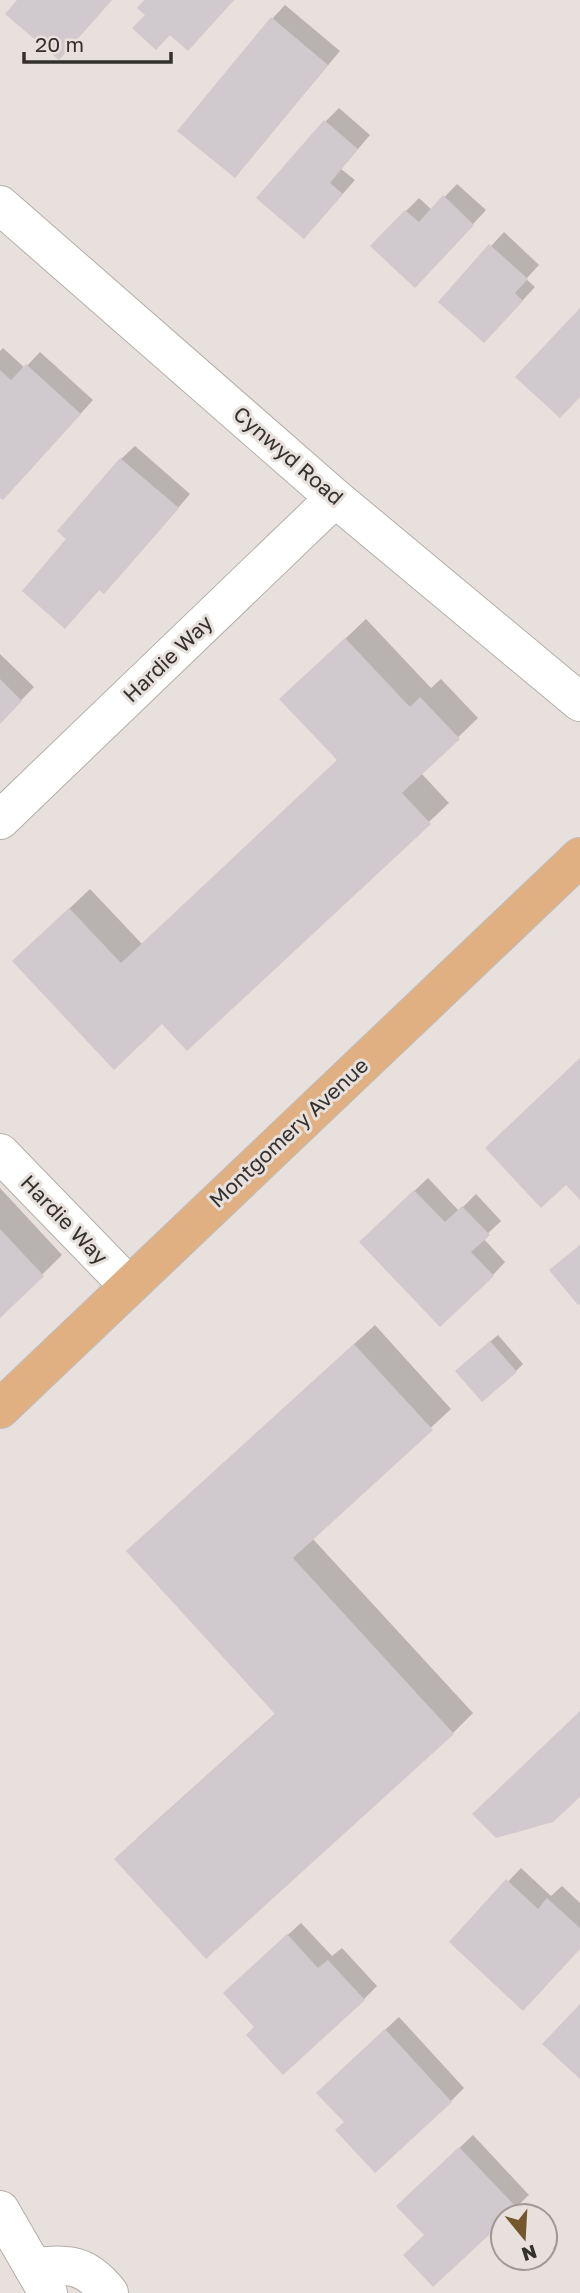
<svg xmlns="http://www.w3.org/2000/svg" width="580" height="2293" font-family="'Golos Text',sans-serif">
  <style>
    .shadow { fill: #0003 }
    .building { fill: #d0c9cd }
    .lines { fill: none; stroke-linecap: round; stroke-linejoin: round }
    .street-casing { stroke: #b4aea9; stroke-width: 40 }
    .secondary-casing { stroke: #b4aea9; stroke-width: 40 }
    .primary-casing { stroke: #bebdbc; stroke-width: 40 }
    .street { stroke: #fff; stroke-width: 38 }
    .secondary { stroke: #fff; stroke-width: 38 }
    .primary { stroke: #e0b082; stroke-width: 38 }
    .labels { text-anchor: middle; stroke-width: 6; stroke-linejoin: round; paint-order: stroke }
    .street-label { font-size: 21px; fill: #33302e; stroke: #e7e0dc }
  </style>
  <rect width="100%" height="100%" fill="#e7e0dc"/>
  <g class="shadow">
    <path d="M285 5 340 51 235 176 272 19Z"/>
    <path d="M339 108 370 135 341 169 355 180 317 223 326 121Z"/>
    <path d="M457 184 486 210 428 273 406 211 419 198 432 210Z"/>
    <path d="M504 232 539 265 526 279 535 287 497 328 440 302Z"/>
    <path d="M3 348 25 368 40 352 93 400 16 485 0 495V351Z"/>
    <path d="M135 446 190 494 117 579 100 589 78 613 69 539 121 459Z"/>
    <path d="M366 619 431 688 441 679 478 718 421 773 449 803 188 1049 162 1022 34 942 90 889 142 944 338 760 302 680Z"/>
    <path d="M0 654 34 687 0 722Z"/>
    <path d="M428 1178 459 1211 476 1194 501 1221 483 1238 505 1262 493 1275 361 1242Z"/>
    <path d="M0 1188 62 1255 0 1316Z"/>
    <path d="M375 1325 451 1409 312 1538 473 1713 453 1733 136 1839 276 1713 148 1532Z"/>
    <path d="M498 1335 523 1364 516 1371 464 1364Z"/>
    <path d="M521 1868 551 1896 562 1886 580 1903V1948L452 1941Z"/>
    <path d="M301 1923 332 1956 342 1948 377 1986 364 1999 256 2027 238 1980Z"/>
    <path d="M399 2017 464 2088 451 2101 346 2122 331 2080Z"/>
    <path d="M473 2135 529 2195 507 2216H503V2220L412 2193Z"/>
  </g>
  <g class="building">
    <path d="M17 0H112L59 60 5 14Z"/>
    <path d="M144 0H234L188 51 170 35 156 50 132 28 145 15 137 8Z"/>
    <path d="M271 17 328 65 235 178 177 131Z"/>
    <path d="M324 120 358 149 330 183 343 194 304 239 256 198Z"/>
    <path d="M443 195 474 225 415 288 370 246 405 210 419 222Z"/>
    <path d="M489 244 528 279 515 293 523 301 484 343 438 302Z"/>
    <path d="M580 308V397L560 418 515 377Z"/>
    <path d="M26 364 81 414 3 500 0 498V370L11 380Z"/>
    <path d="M120 458 179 508 104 594 99 590 65 629 22 591 66 539 57 531Z"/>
    <path d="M345 638 410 707 420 697 460 739 402 793 431 824 187 1051 162 1024 114 1070 12 961 69 908 121 963 337 760 279 699Z"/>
    <path d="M0 679 22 701 0 724Z"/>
    <path d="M580 1058V1200L566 1185 541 1208 485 1148Z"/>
    <path d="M414 1190 445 1222 462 1206 490 1235 471 1252 494 1276 440 1327 359 1242Z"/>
    <path d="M0 1229 44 1276 0 1318Z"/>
    <path d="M580 1245V1304L578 1305 549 1270Z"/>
    <path d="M490 1341 517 1372 482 1402 455 1371Z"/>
    <path d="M354 1344 433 1430 293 1558 454 1734 206 1959 114 1859 275 1714 126 1551Z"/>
    <path d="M580 1711V1797L553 1822 496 1838 472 1814Z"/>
    <path d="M506 1879 538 1909 547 1898 580 1928V1949L523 2011 449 1942Z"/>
    <path d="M287 1934 318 1968 328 1960 365 2000 283 2075 246 2035 254 2027 223 1993Z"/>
    <path d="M580 2004V2079L542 2044Z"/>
    <path d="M385 2029 452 2102 375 2173 335 2130 344 2122 316 2093Z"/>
    <path d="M459 2147 518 2209 510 2216H503V2222L433 2287 403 2255 424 2235 396 2206Z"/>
  </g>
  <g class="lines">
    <defs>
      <g id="street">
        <path d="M0 205 335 498 580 702"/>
        <path d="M0 820 335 498"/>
        <path d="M0 1153 129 1286"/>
        <path d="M33 2267C69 2264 85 2263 109 2293"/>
      </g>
      <path id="secondary" d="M0 2210 48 2293"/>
      <path id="primary" d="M0 1409 580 857"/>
    </defs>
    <use href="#street" class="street-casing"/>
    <use href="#secondary" class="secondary-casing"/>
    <use href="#primary" class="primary-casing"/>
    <use href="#street" class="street"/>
    <use href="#secondary" class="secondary"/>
    <use href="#primary" class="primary"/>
  </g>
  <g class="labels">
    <g class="street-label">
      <text transform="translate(288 456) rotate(41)" y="7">Cynwyd Road</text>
      <text transform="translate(168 659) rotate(-44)" y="7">Hardie Way</text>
      <text transform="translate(289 1133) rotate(-43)" y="7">Montgomery Avenue</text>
      <text transform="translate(64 1220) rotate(46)" y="7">Hardie Way</text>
    </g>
  </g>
  <g transform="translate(524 2237) rotate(162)"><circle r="33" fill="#e7e0dc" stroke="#9f9a96" stroke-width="2"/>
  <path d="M0-5L12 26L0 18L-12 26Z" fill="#74582b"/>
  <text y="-10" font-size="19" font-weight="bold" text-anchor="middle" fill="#33302e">N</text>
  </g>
  <path d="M24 52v10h147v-10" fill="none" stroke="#33302e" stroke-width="3.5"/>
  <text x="35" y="52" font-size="21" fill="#33302e" stroke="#e7e0dc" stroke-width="5" paint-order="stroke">20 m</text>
</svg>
